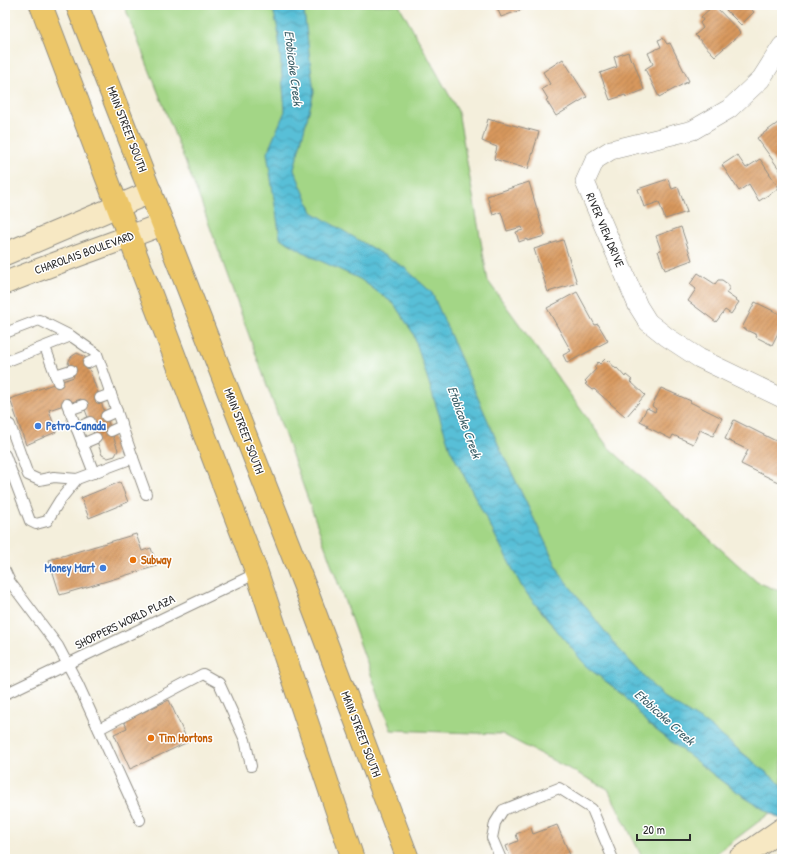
<svg xmlns="http://www.w3.org/2000/svg" width="787" height="864" font-family="'Patrick Hand',sans-serif">
  <style>
    .park { fill: #a3d686; stroke: #678058 }
    .water { fill: url(#water-waves); stroke: #427581 }
    .building { fill: url(#building-hatch) }
    .lines { fill: none; stroke-linecap: round; stroke-linejoin: round }
    .lane-casing { stroke: #908d84; stroke-width: 12 }
    .street-casing { stroke: #908d84; stroke-width: 20 }
    .secondary-casing { stroke: #908d84; stroke-width: 24 }
    .primary-casing { stroke: #908d84; stroke-width: 24 }
    .lane { stroke: #fff; stroke-width: 10 }
    .street { stroke: #fff; stroke-width: 19 }
    .secondary { stroke: #f7e8c3; stroke-width: 22 }
    .primary { stroke: #ecc669; stroke-width: 22 }
    .shop-dot { fill: #3f7fe0; stroke: #fff; stroke-width: 1.5 }
    .food-dot { fill: #e8710a; stroke: #fff; stroke-width: 1.5 }
    .labels { text-anchor: middle; stroke-width: 3; stroke-linejoin: round; paint-order: stroke }
    .street-label { font-size: 12px; fill: #2b2b2b; stroke: #fff }
    .shop-label { font-size: 12px; font-weight: bold; fill: #366cbe; stroke: #fff; text-anchor: start }
    .food-label { font-size: 12px; font-weight: bold; fill: #c56008; stroke: #fff; text-anchor: start }
    .water-label { font-size: 13px; font-style: italic; fill: #3b5f67; stroke: #fff }
  </style>
  <defs>
    <pattern id="water-waves" width="16" height="10" patternUnits="userSpaceOnUse"><rect width="16" height="10" fill="#59bfd7"/><path d="M0 5q4-4 8 0t8 0" fill="none" stroke="#4a9baf"/></pattern>
    <pattern id="building-hatch" width="6" height="6" patternUnits="userSpaceOnUse"><rect width="6" height="6" fill="#d8985d"/><path d="M-1 1l2-2M0 6l6-6M5 7l2-2" fill="none" stroke="#af7c4d"/></pattern>
  </defs>
  <rect width="100%" height="100%" fill="#fff"/>
  <filter id="ink" filterUnits="userSpaceOnUse"><feTurbulence type="fractalNoise" baseFrequency=".025" numOctaves="2"/><feDisplacementMap in="SourceGraphic" scale="8" xChannelSelector="R" yChannelSelector="G"/><feConvolveMatrix kernelMatrix="1 2 1 2 8 2 1 2 1" color-interpolation-filters="sRGB"/></filter>
  <filter id="wash" filterUnits="userSpaceOnUse"><feTurbulence type="fractalNoise" baseFrequency=".012" numOctaves="4" result="noise"/><feDisplacementMap in="SourceGraphic" scale="16" xChannelSelector="R" yChannelSelector="G"/><feGaussianBlur stdDeviation="0.9" result="paint"/><feColorMatrix in="noise" values="0 0 0 0 0 0 0 0 0 0 0 0 0 0 0 0 0 1.4 0 .05"/><feComposite in="paint" operator="in"/></filter>
  <g filter="url(#wash)">
    <rect width="100%" height="100%" fill="#f4efdc"/>
    <path class="park" d="M124 5H399L458 111 488 281 608 447 757 582 782 592V804L709 859H643L608 789 502 734 391 730 201 202Z"/>
    <path class="water" d="M272 5H303L304 11 314 92 294 169 312 212 405 268 432 293 499 446 561 575 617 647 663 697 707 724 782 785V820L728 786 647 723 625 696 587 667 523 589 450 449 413 333 394 304 360 279 312 257 280 238 267 153 285 111 278 30Z"/>
    <g id="blocks">
      <g class="building">
        <path d="M496 5H535L501 17Z"/>
        <path d="M714 5 741 33 715 56 695 35 703 28 700 23 703 20 701 17Z"/>
        <path d="M721 5H747L754 12 741 25Z"/>
        <path d="M663 38 667 44 670 43 689 81 659 97 645 69 653 64 648 53 661 47 658 40Z"/>
        <path d="M628 52 631 61 633 60 644 90 626 97 625 95 610 100 600 73 617 67 614 57Z"/>
        <path d="M563 59 587 97 556 116 546 100 548 99 542 89 550 84 543 72Z"/>
        <path d="M488 119 494 121V120L539 132 528 169 494 159 497 147 482 141Z"/>
        <path d="M782 120V173L757 138Z"/>
        <path d="M737 155 746 168 760 159 779 188 759 201 749 184 739 191 722 165Z"/>
        <path d="M668 179 672 189 678 187 687 212 665 219 659 202 644 207 638 189Z"/>
        <path d="M529 182 545 236 527 241V239L519 242 516 232 523 230 522 227 507 231 501 212 493 215 487 196Z"/>
        <path d="M681 227 692 260 665 270 658 251 661 250 656 236Z"/>
        <path d="M563 240 577 283 548 292 534 249Z"/>
        <path d="M698 273 715 284 718 280H722L729 285V289L726 293 739 302 731 314 725 310 716 322 688 301 696 289 690 284Z"/>
        <path d="M577 292 595 325 598 324 608 341 567 363 563 355 571 351 547 308Z"/>
        <path d="M755 302 782 315V325L772 345 756 337 757 335 742 328Z"/>
        <path d="M77 353 85 357 118 450 115 456 108 458 102 455 81 399 49 410 56 432 26 445 10 399 74 377 68 363 71 357Z"/>
        <path d="M605 359 607 361 608 360 616 369 617 368 625 377 626 375 632 380 630 381 645 395 626 417 594 389 592 390 585 384 587 383 585 381 596 369 594 367 598 362 600 364Z"/>
        <path d="M661 388 691 401 690 402 722 418 713 436 700 430 693 444 673 435 671 439 647 427 648 425 640 421 647 408 655 412 656 409 652 406Z"/>
        <path d="M734 420 782 444V473L778 482 741 464 748 450 725 439Z"/>
        <path d="M120 482 128 502 89 518 81 498Z"/>
        <path d="M136 534 142 551 151 548 157 566 60 595 49 560Z"/>
        <path d="M169 700 188 742 130 769 114 734 127 728 124 721Z"/>
        <path d="M557 825 570 855 559 859H511L506 846 518 841 516 834 531 828 533 834Z"/>
      </g>
    </g>
  </g>
  <g filter="url(#ink)">
    <use href="#blocks" fill-opacity="0" stroke="#908d84" stroke-width="1"/>
    <g class="lines">
      <defs>
        <g id="lane">
          <path d="M5 333 39 320 71 336 97 354 133 458 77 479 60 500 47 521 36 524 30 521 5 455"/>
          <path d="M45 347 58 382"/>
          <path d="M5 362 71 336"/>
          <path d="M88 363 98 358"/>
          <path d="M55 375 71 370"/>
          <path d="M100 398 111 394"/>
          <path d="M67 404 94 473"/>
          <path d="M69 410 83 405"/>
          <path d="M106 416 117 411"/>
          <path d="M5 422 10 425 28 475 39 480 54 477 77 479"/>
          <path d="M76 428 90 422"/>
          <path d="M111 431 122 426"/>
          <path d="M82 444 96 438"/>
          <path d="M133 458 146 494"/>
          <path d="M5 571 10 582 58 646 78 684 140 820"/>
          <path d="M5 694 257 573"/>
          <path d="M99 729 203 674 219 683 245 740 251 766"/>
          <path d="M501 859 492 838 495 823 503 810 559 788 592 809 613 859"/>
        </g>
        <path id="street" d="M782 46 761 79 729 109 693 130 611 150 595 160 585 182 638 306 648 322 667 337 699 358 782 398"/>
        <g id="secondary">
          <path d="M5 254 151 192"/>
          <path d="M5 283C57 262 111 244 163 224"/>
          <path d="M739 859 782 829"/>
        </g>
        <g id="primary">
          <path d="M41 5 257 573 353 859"/>
          <path d="M77 5 307 592 408 859"/>
        </g>
      </defs>
      <use href="#lane" class="lane-casing"/>
      <use href="#street" class="street-casing"/>
      <use href="#secondary" class="secondary-casing"/>
      <use href="#primary" class="primary-casing"/>
      <use href="#lane" class="lane"/>
      <use href="#street" class="street"/>
      <use href="#secondary" class="secondary"/>
      <use href="#primary" class="primary"/>
    </g>
  </g>
  <g class="shop-dot">
    <circle cx="38" cy="426" r="4"/>
    <circle cx="103" cy="568" r="4"/>
  </g>
  <g class="food-dot">
    <circle cx="133" cy="560" r="4"/>
    <circle cx="151" cy="738" r="4"/>
  </g>
  <g class="labels">
    <g class="street-label">
      <text transform="translate(127 129) rotate(69)" y="4">MAIN STREET SOUTH</text>
      <text transform="translate(605 230) rotate(67)" y="4">RIVER VIEW DRIVE</text>
      <text transform="translate(84 253) rotate(-20)" y="4">CHAROLAIS BOULEVARD</text>
      <text transform="translate(244 431) rotate(69)" y="4">MAIN STREET SOUTH</text>
      <text transform="translate(125 622) rotate(-26)" y="4">SHOPPERS WORLD PLAZA</text>
      <text transform="translate(361 734) rotate(69)" y="4">MAIN STREET SOUTH</text>
    </g>
    <g class="shop-label">
      <text x="46" y="430">Petro-Canada</text>
      <text x="95" y="572" text-anchor="end">Money Mart</text>
    </g>
    <g class="food-label">
      <text x="141" y="564">Subway</text>
      <text x="159" y="742">Tim Hortons</text>
    </g>
    <g class="water-label">
      <text transform="translate(294 68) rotate(83)" y="5">Etobicoke Creek</text>
      <text transform="translate(465 422) rotate(70)" y="5">Etobicoke Creek</text>
      <text transform="translate(665 717) rotate(42)" y="5">Etobicoke Creek</text>
    </g>
  </g>
  <rect width="787" height="864" fill="none" stroke="#fff" stroke-width="20"/>
  <path d="M637 834v6h53v-6" fill="none" stroke="#2b2b2b" stroke-width="2"/>
  <text x="643" y="834" font-size="12" fill="#2b2b2b" stroke="#ffffff" stroke-width="3" paint-order="stroke">20 m</text>
</svg>
